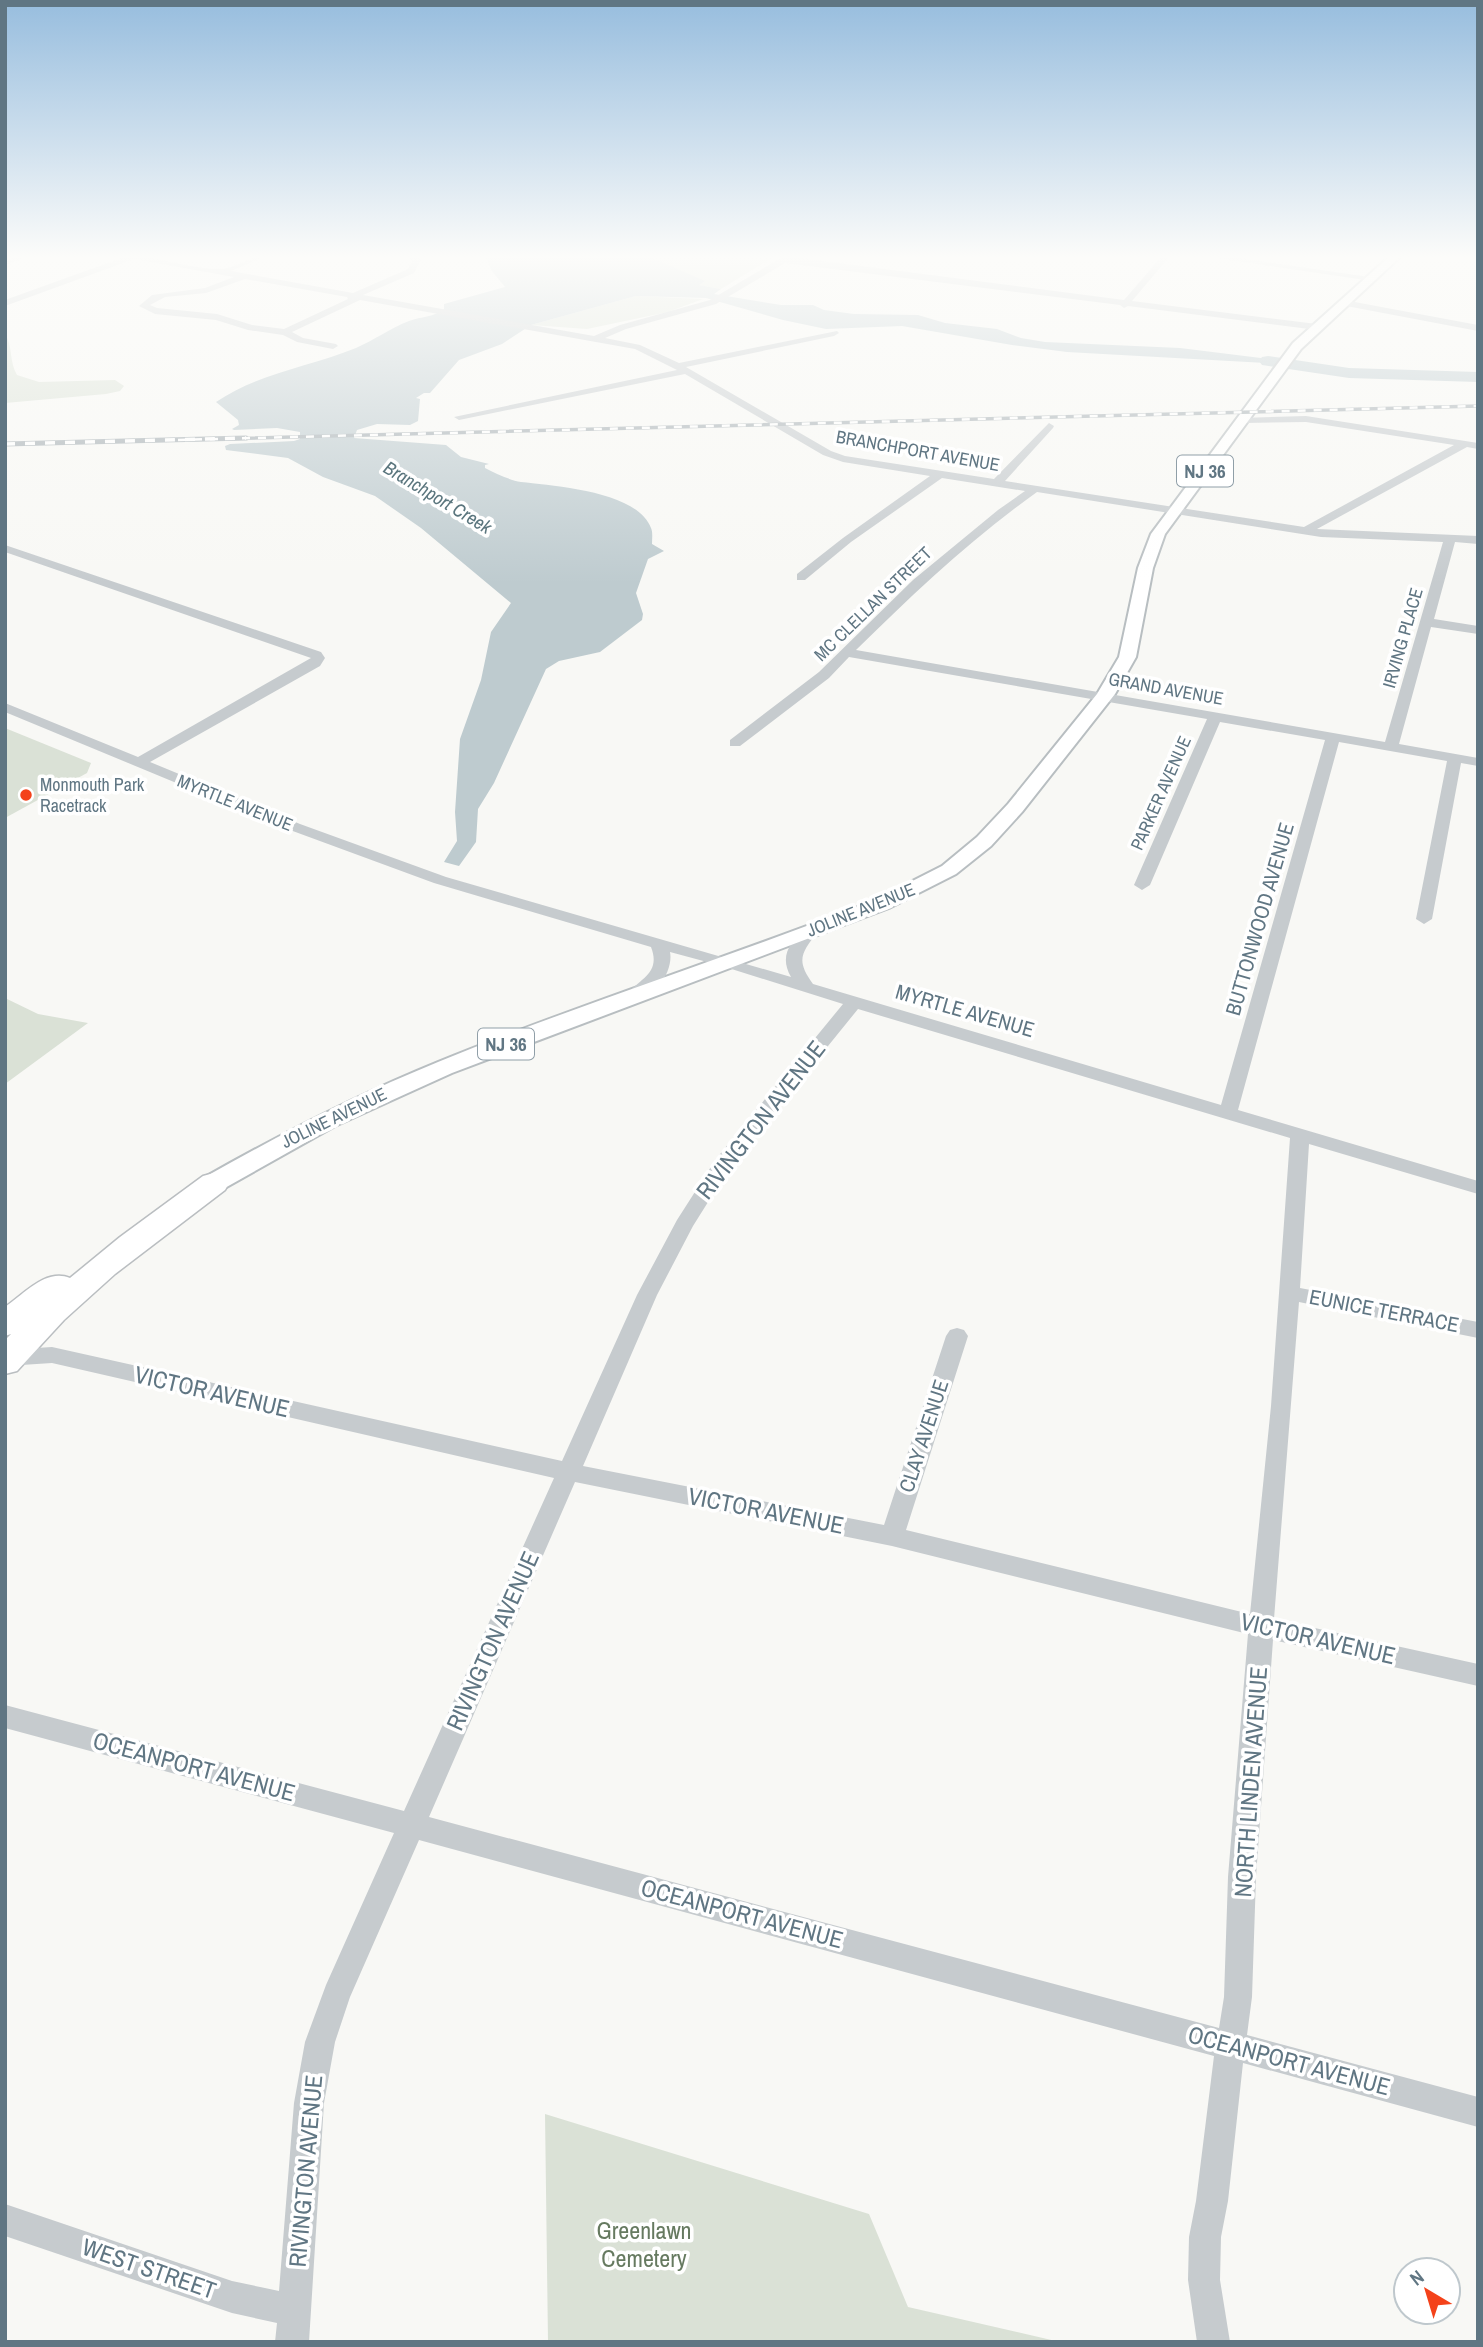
<svg xmlns="http://www.w3.org/2000/svg" width="1483" height="2347" font-family="'Archivo Narrow',sans-serif">
  <style>
    .green { fill: #dae1d6 }
    .water { fill: #becbcf }
    .lines { fill: none; stroke-linecap: round; stroke-linejoin: round }
    .river { fill: #becbcf; fill-rule: evenodd }
    .major-casing { stroke: #b8bec1; stroke-width: 4 }
    .highway-casing { stroke: #babec1; stroke-width: 3 }
    .minor { fill: #c6cbce; fill-rule: evenodd }
    .major { fill: #fff; fill-rule: evenodd }
    .highway { fill: #fff; fill-rule: evenodd }
    .rail-far1-casing { stroke: #a5aeb3; stroke-width: 3.5 }
    .rail-casing { stroke: #a5aeb3; stroke-width: 5 }
    .rail-far1 { stroke: #fff; stroke-width: 2.5; stroke-dasharray: 8; stroke-linecap: butt }
    .rail { stroke: #fff; stroke-width: 3.5; stroke-dasharray: 10; stroke-linecap: butt }
    .poi-dot { fill: #f4421a; stroke: #fff; stroke-width: 2.5 }
    .labels { text-anchor: middle; stroke-width: 7; stroke-linejoin: round; paint-order: stroke }
    .far-street-label { font-size: 18px; fill: #607683; stroke: #fff }
    .far-poi-label { font-size: 18px; fill: #607683; stroke: #fff; text-anchor: start }
    .shield { fill: #fff; stroke: #909fa8; stroke-width: 2 }
    .shield-label { font-size: 19px; font-weight: bold; fill: #607683 }
    .far-water-label { font-size: 19px; font-style: italic; fill: #5b767e; stroke: #fff }
    .street-label { font-size: 21px; fill: #607683; stroke: #fff }
    .near-street-label { font-size: 24px; fill: #607683; stroke: #fff }
    .near-park-label { font-size: 24px; fill: #667a60; stroke: #fff }
  </style>
  <rect width="100%" height="100%" fill="#f8f8f5"/>
  <g class="green">
    <path d="M648 256H775L721 289 698 285Z"/>
    <path d="M636 296 703 299 668 312 587 329 531 325Z"/>
    <path d="M5 334C13 346 9 362 17 375L39 382 115 380 124 386 120 391 106 394 5 403Z"/>
    <path d="M5 728 91 763 87 773 5 818Z"/>
    <path d="M5 998 38 1014 88 1023 5 1084Z"/>
    <path d="M545 2114 869 2214 908 2307 1060 2342H548Z"/>
  </g>
  <path class="water" d="M486 256H648L705 281 699 285 721 289 714 294 781 305H813L824 310 854 314 918 315 945 323 997 329 1021 338 1045 342 1180 348 1269 359 1266 363 1067 352 1012 345 902 326 826 329 783 320 706 298 636 296 531 325 502 344 459 360 430 393H424L416 398 420 399 418 421 410 425 377 424 357 430 354 438 446 445 461 457 489 464 485 465V468C496 474 510 480 521 482 555 486 637 491 651 528 653 532 652 539 652 544L664 551 648 559 636 593 643 614 642 620 600 652 559 661 546 669 494 783 478 809 476 842 459 866 444 862 457 841 455 812 460 739 481 680 491 632 511 603 421 528 375 496 323 477 288 458 226 450 225 446 230 444 294 441 300 439V432L277 428 234 430 232 429 239 425 238 420 216 402C259 373 309 367 356 348 374 340 391 328 409 321 422 316 432 318 444 309V304L505 287 491 270Z"/>
  <g class="lines">
    <path class="river" d="M1268 356 1349 368 1478 372V382L1349 378 1262 365 1259 361 1262 357Z"/>
    <defs>
      <path id="major" d="M1390 256H1401L1301 349 1165 534 1153 568 1136 657 1115 694 1022 812 991 846 956 874 889 908 452 1073 335 1126 223 1189 214 1191 205 1189 202 1183 205 1177C281 1134 357 1095 438 1062 582 1003 730 957 875 900L942 866 977 837 1008 804 1097 694 1119 657 1138 568 1151 534 1293 343Z"/>
      <path id="highway" d="M214 1173 225 1176 229 1183 225 1190 115 1274 64 1320 17 1371 5 1374V1340L11 1334 5 1336V1307C24 1294 46 1268 70 1278L120 1237 203 1176Z"/>
    </defs>
    <use href="#major" class="major-casing"/>
    <use href="#highway" class="highway-casing"/>
    <g class="minor">
      <path d="M18 256H30L5 265V260Z"/>
      <path d="M127 256C158 256 190 269 219 269 235 269 249 256 266 256L231 271 353 293 408 269 412 261 408 256H417L421 260 414 273 363 295 594 336 620 325 710 300 784 256 1124 300 1162 256H1170L1132 301 1317 324 1322 327 1317 330 1128 306 1124 308 1120 305 785 263 716 304 626 329 605 338 640 345 679 363 837 331 839 333 834 336 686 367 831 451 845 456 994 479 1049 423 1054 426 1053 428 1005 481 1304 527 1454 445 1306 422 1244 423 1240 422V418L1306 416 1478 443V449L1467 447 1317 529 1478 536V544L1455 542 1434 619 1478 626V634L1431 627 1399 744 1478 758V766L1461 763 1432 919 1424 924 1416 919 1447 761 1339 742 1238 1110 1478 1181V1194L1309 1144 1300 1288 1478 1322V1338L1299 1302 1274 1619 1478 1664V1686L1273 1640 1256 1877 1252 1997 1247 2035 1478 2097V2127L1243 2063 1228 2201 1221 2237 1220 2280 1230 2342H1197L1188 2280 1189 2237 1196 2201 1214 2056 419 1840 350 1997 335 2042 324 2103 309 2342H275L277 2323 232 2313 5 2236V2204L232 2281 279 2291 294 2103 305 2042 326 1985 394 1833 5 1728V1705L404 1811 554 1478 52 1363 6 1366 5 1350 52 1347 562 1461 637 1295 677 1220 716 1159 843 1004 722 966 670 952C674 972 652 1004 629 999L626 995C641 978 661 973 651 947L434 883 290 830 5 712V703L138 757 311 658 5 552V545L321 652 325 658 320 666 150 762 300 824 446 877 791 977C779 956 790 943 804 928H816L818 931C802 953 795 959 813 984L1221 1105 1325 740 1220 722 1150 885 1142 890 1134 885 1207 719 849 657 829 678 740 746H730V740L819 672 913 580 998 510 1025 491 942 478 851 542 805 580H797V574L843 538 930 476 843 462 823 455 685 374 459 420 454 417 677 370 635 349 360 300 292 332 303 338 336 344 338 346 333 349 297 342 283 335 248 330 216 320 155 314 139 306 152 295 205 288 234 277 134 259 5 306V300ZM245 279 347 297 348 299 284 329 252 325 217 314 157 308 150 305 165 297 206 293ZM1037 492 1321 537 1443 542 1385 742 856 650C913 594 971 539 1037 492ZM858 1009 1290 1138 1271 1406 1250 1614 906 1530 968 1336 964 1330 957 1328 950 1330 946 1336 884 1525 583 1466 657 1295 693 1226 730 1167ZM575 1482 892 1546 1248 1634 1228 1877 1224 1997 1219 2028 429 1817Z"/>
      <path d="M1203 256H1225L1376 278 1372 281Z"/>
      <path d="M1344 300 1478 325V331L1341 305 1340 303Z"/>
    </g>
    <use href="#major" class="major"/>
    <use href="#highway" class="highway"/>
    <defs>
      <path id="rail-far1" d="M178 440 1478 406"/>
      <path id="rail" d="M5 444 246 438"/>
    </defs>
    <use href="#rail-far1" class="rail-far1-casing"/>
    <use href="#rail" class="rail-casing"/>
    <use href="#rail-far1" class="rail-far1"/>
    <use href="#rail" class="rail"/>
  </g>
  <linearGradient id="sky" x2="0" y2="1"><stop stop-color="#97bdde"/><stop offset="0.44" stop-color="#fcfcfa"/><stop offset="1" stop-color="#fcfcfa" stop-opacity="0"/></linearGradient>
  <rect width="1483" height="584" fill="url(#sky)"/>
  <circle class="poi-dot" cx="26" cy="795" r="7"/>
  <g class="labels">
    <g class="far-street-label">
      <text transform="translate(918 451) rotate(10)" y="6">BRANCHPORT AVENUE</text>
      <text transform="translate(873 604) rotate(-44)" y="6">MC CLELLAN STREET</text>
      <text transform="translate(1403 638) rotate(-74)" y="6">IRVING PLACE</text>
      <text transform="translate(1166 689) rotate(10)" y="6">GRAND AVENUE</text>
      <text transform="translate(1161 793) rotate(-66)" y="6">PARKER AVENUE</text>
      <text transform="translate(235 803) rotate(22)" y="6">MYRTLE AVENUE</text>
      <text transform="translate(861 910) rotate(-22)" y="6">JOLINE AVENUE</text>
      <text transform="translate(334 1118) rotate(-26)" y="6">JOLINE AVENUE</text>
    </g>
    <g class="far-poi-label">
      <text x="40" y="791">Monmouth Park<tspan x="40" dy="21">Racetrack</tspan></text>
    </g>
    <g class="shield">
      <rect x="1177" y="455.5" width="56" height="31" rx="5"/>
      <rect x="478" y="1028.5" width="56" height="31" rx="5"/>
    </g>
    <g class="shield-label">
      <text x="1205" y="478">NJ 36</text>
      <text x="506" y="1051">NJ 36</text>
    </g>
    <g class="far-water-label">
      <text transform="translate(438 497) rotate(31)" y="7">Branchport Creek</text>
    </g>
    <g class="street-label">
      <text transform="translate(1260 919) rotate(-74)" y="7">BUTTONWOOD AVENUE</text>
      <text transform="translate(965 1011) rotate(16)" y="7">MYRTLE AVENUE</text>
      <text transform="translate(1384 1311) rotate(11)" y="7">EUNICE TERRACE</text>
      <text transform="translate(924 1436) rotate(-72)" y="7">CLAY AVENUE</text>
    </g>
    <g class="near-street-label">
      <text transform="translate(761 1120) rotate(-52)" y="8">RIVINGTON AVENUE</text>
      <text transform="translate(212 1392) rotate(13)" y="8">VICTOR AVENUE</text>
      <text transform="translate(766 1511) rotate(11)" y="8">VICTOR AVENUE</text>
      <text transform="translate(1318 1639) rotate(13)" y="8">VICTOR AVENUE</text>
      <text transform="translate(493 1641) rotate(-66)" y="8">RIVINGTON AVENUE</text>
      <text transform="translate(194 1767) rotate(15)" y="8">OCEANPORT AVENUE</text>
      <text transform="translate(1251 1782) rotate(-86)" y="8">NORTH LINDEN AVENUE</text>
      <text transform="translate(742 1914) rotate(15)" y="8">OCEANPORT AVENUE</text>
      <text transform="translate(1289 2061) rotate(15)" y="8">OCEANPORT AVENUE</text>
      <text transform="translate(306 2171) rotate(-85)" y="8">RIVINGTON AVENUE</text>
      <text transform="translate(149 2269) rotate(19)" y="8">WEST STREET</text>
    </g>
    <g class="near-park-label">
      <text x="644" y="2239">Greenlawn<tspan x="644" dy="28">Cemetery</tspan></text>
    </g>
  </g>
  <rect width="1483" height="2347" fill="none" stroke="#607683" stroke-width="14"/>
  <g transform="translate(1427 2291) rotate(322)"><circle r="33" fill="#ffffff" stroke="#bfc8cd" stroke-width="2"/>
  <path d="M0-5L12 26L0 18L-12 26Z" fill="#f4421a"/>
  <text y="-10" font-size="19" font-weight="bold" text-anchor="middle" fill="#607683">N</text>
  </g>
</svg>
